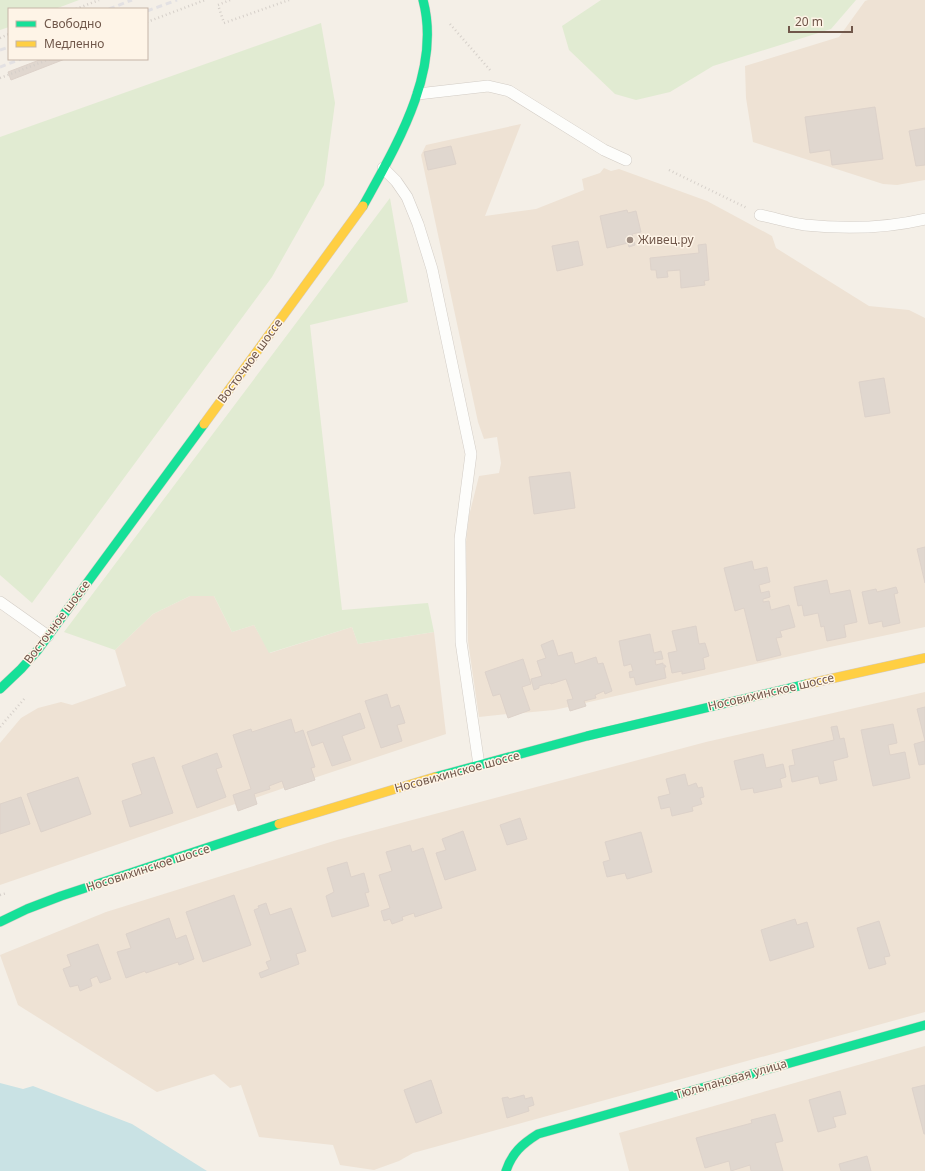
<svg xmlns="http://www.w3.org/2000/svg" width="925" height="1171" font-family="'Noto Sans',sans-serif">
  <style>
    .residential { fill: #eee2d4 }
    .green { fill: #e1ebd2 }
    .water { fill: #c9e2e4 }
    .building { fill: #e0d7cf; stroke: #ddd2ca }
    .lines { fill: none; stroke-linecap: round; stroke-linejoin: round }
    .lane-casing { stroke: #d2ccc5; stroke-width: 12 }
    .fast-casing { stroke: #d3cbc4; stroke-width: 10 }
    .slow-casing { stroke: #d3cbc4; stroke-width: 10 }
    .path { stroke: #d5cfc9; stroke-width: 2.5; stroke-dasharray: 1 3; stroke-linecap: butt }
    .lane { stroke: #fdfdfb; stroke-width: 11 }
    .fast { stroke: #16e098; stroke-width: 9 }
    .slow { stroke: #ffcf43; stroke-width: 9 }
    .rail { stroke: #e3e1e3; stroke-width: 3; stroke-dasharray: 6 4; stroke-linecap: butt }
    .poi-dot { fill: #9e8c81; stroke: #fef4e7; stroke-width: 1.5 }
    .labels { text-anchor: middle; stroke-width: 3; stroke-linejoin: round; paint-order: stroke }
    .poi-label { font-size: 12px; fill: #70574a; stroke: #fef4e7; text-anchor: start }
    .street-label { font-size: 12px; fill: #70574a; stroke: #fef4e7 }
  </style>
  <rect width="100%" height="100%" fill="#f4efe7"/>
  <g class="residential">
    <path d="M868 0H925V180L897 185 883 184 753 142 746 98 745 66 839 37 865 1Z"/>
    <path d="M521 124 485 216 536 209 584 190 582 179 600 173 604 168 611 171 619 169 707 201 772 236 776 248 869 306 909 310 925 318V627L830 647 585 703 586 706 570 711 568 707 554 710 522 713 508 718 507 714 479 717 468 641 466 542 469 516 479 476 499 473 501 463 497 437 484 439 478 422 421 155 426 145Z"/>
    <path d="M190 596H214L232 632 254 625 270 653 352 627 358 644 434 632 446 734 314 778 315 780 285 790 284 788 255 798 257 804 238 811 235 804 0 885V743L21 718 38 708 61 702 72 705 126 686 115 650 153 614Z"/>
    <path d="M925 692V1012L413 1153 399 1161 374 1170 340 1165 333 1145 259 1137 241 1085 230 1088 214 1074 157 1092 18 1005 0 955 106 912 337 840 706 742Z"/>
    <path d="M925 1046V1171H629L619 1133Z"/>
  </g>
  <g class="green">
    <path d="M0 0H79L55 9H9V27L0 30Z"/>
    <path d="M601 0H856L831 29 713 66 670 92 636 100 615 94 569 50 562 26Z"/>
    <path d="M321 23 335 103 324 185 272 277 32 603 0 575V137Z"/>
    <path d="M390 198 408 302 310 325 342 610 428 603 434 632 358 644 352 627 269 653 254 625 232 632 214 596H190L153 614 115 650 64 632Z"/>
  </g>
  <path class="water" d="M0 1083 23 1089 33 1086 132 1124 207 1171H0Z"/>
  <g class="building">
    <path d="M42 59H65L11 80 8 72Z"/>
    <path d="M875 107 883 159 832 165 830 150 810 153 805 117Z"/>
    <path d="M925 128V165L916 166 909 131Z"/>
    <path d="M451 146 456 164 428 170 424 152Z"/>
    <path d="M627 210 628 213 636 211 641 232 632 234 635 245 629 247 628 243 607 248 600 216Z"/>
    <path d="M578 241 583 265 557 271 552 246Z"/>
    <path d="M706 244 709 280 704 281 705 285 681 288 680 270 667 271 668 277 657 278 656 270H651L650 258 699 253 698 245Z"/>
    <path d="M884 378 890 413 865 417 859 382Z"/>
    <path d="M570 472 575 508 534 514 529 477Z"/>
    <path d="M925 547V583L917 549Z"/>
    <path d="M752 561 754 570 767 567 770 582 759 585 761 593 769 591 770 597 763 599V602L769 601 771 610 789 605 795 627 780 631 782 637 776 638 781 655 757 661 744 608 735 611 724 568Z"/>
    <path d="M827 580 830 594 850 590 857 622 844 625 846 637 827 641 824 626 821 627 818 613 804 616 802 605 798 606 794 587Z"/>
    <path d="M896 587 898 593 894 594 900 623 883 627 882 621 869 624 862 592 876 589 877 592Z"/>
    <path d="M696 626 699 644 705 643 709 656 703 658 705 669 682 674V671L672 673 668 653 677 651 672 631Z"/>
    <path d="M650 634 654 653 661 651 663 659 655 660 656 665 663 663V665H665L666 667H664L666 678 636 685 634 677 630 678 629 672 633 671 631 664 624 666 619 641Z"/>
    <path d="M553 640 558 656 572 652 575 664 596 657 598 664 603 663 612 691 605 694 604 691 595 695 596 698 584 701 586 706 570 711 567 700 573 699 566 679 551 684 550 683 539 686V688L534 690 531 679 542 676 537 661 546 658 541 645Z"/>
    <path d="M523 659 531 684 522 687 530 710 508 718 500 694 493 696 485 672Z"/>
    <path d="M387 694 391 708 399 705 405 723 397 725 402 741 381 748 365 701Z"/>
    <path d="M925 707V764L919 765 914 744 925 741 917 709Z"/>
    <path d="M360 713 365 728 342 736 351 760 332 766 323 742 312 746 307 732Z"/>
    <path d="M291 719 295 733 303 730 315 767 311 768 315 780 285 790 282 781 269 786 270 789 254 794 257 804 238 811 233 795 251 789 233 735 251 729 252 732Z"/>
    <path d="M893 724 897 743 888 745 890 755 905 752 910 778 873 786 861 730Z"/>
    <path d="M837 726 840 739 844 738 848 757 833 761 837 780 820 784 818 776 792 782 789 766 795 765 792 750 834 740 831 727Z"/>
    <path d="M217 753 222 767 216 769 226 797 197 808 182 766Z"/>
    <path d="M763 754 766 768 783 764 786 777 780 779 782 787 754 793 753 788 741 790 734 761Z"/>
    <path d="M154 757 173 813 130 827 122 801 142 794 132 764Z"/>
    <path d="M685 774 688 786 696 783 698 788 702 787 704 797 700 798 702 804 692 807 693 811 672 816 670 807 661 809 658 797 670 794 666 779Z"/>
    <path d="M78 777 91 814 41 832 27 794Z"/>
    <path d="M21 797 30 824 0 834V804Z"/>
    <path d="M520 818 527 839 507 845 500 825Z"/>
    <path d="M463 831 476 870 445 880 436 853 446 850 442 839Z"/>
    <path d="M641 832 652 872 627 879 625 873 607 877 603 862 610 860 605 842Z"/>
    <path d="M410 845 412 852 423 848 442 908 415 917 414 913 402 917 403 920 392 924 390 919 384 921 381 911 390 908 379 875 392 871 386 852Z"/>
    <path d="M347 862 351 877 364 873 369 892 365 893 369 906 332 917 326 896 334 892 327 868Z"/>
    <path d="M234 895 251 945 203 962 186 912Z"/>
    <path d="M266 903 270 915 291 908 306 951 296 954 299 964 261 978 259 973 269 969 266 962 271 960 254 910 259 908 258 906Z"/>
    <path d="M169 918 176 939 186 935 194 959 179 965 178 962 146 973 145 971 126 978 117 952 131 948 126 934Z"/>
    <path d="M795 919 797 925 807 922 814 947 770 961 761 930Z"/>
    <path d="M879 921 890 956 884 957 886 964 869 969 857 928Z"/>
    <path d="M98 944 111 979 100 983 97 976 90 979 92 986 80 991 78 985 70 987 63 969 71 966 67 955Z"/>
    <path d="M431 1080 442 1113 416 1123 404 1090Z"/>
    <path d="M925 1085V1134H924L912 1088Z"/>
    <path d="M840 1091 846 1114 833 1117 836 1127 818 1132 809 1100Z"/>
    <path d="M524 1095 525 1099 532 1097 534 1105 528 1107 529 1111 507 1118 502 1098 508 1097 509 1099Z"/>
    <path d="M775 1114 783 1141 775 1143 783 1171H751L750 1165 731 1171 729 1161 705 1168 696 1138 752 1123 751 1120Z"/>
    <path d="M867 1156 871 1171H841L839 1164Z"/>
  </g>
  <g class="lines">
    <defs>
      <g id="lane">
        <path d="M418 94 488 86 509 91 604 150 626 160"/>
        <path d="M383 168 396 181 407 197 418 224 432 269 471 454 460 539 461 642 479 765"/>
        <path d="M760 215C775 218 790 223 805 225 844 229 887 228 925 219"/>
        <path d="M0 602 48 636"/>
      </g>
      <g id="fast">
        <path d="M363 206C396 146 442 71 423 0"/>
        <path d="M0 689 21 669 37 651 204 424"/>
        <path d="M435 777 587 736 807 684"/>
        <path d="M0 922 27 909 61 896 279 824"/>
        <path d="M506 1171C512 1153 522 1144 538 1134L925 1025"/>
      </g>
      <g id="slow">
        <path d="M204 424 363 206"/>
        <path d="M807 684 925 658"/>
        <path d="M279 824 435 777"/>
      </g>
    </defs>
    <use href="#lane" class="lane-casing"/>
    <use href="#fast" class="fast-casing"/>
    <use href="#slow" class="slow-casing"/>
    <g class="path">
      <path d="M230 0 218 5 224 23 289 0"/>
      <path d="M76 9 99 0"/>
      <path d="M147 22 205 0"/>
      <path d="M450 24 490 70"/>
      <path d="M0 38 9 34"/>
      <path d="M0 78 50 59"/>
      <path d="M669 170 747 208"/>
      <path d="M0 727 25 698"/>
      <path d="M0 895 7 893"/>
    </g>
    <use href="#lane" class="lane"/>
    <use href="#fast" class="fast"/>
    <use href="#slow" class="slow"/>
    <g class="rail">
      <path d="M109 9 132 0"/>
      <path d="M147 11 177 0"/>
      <path d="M0 50 9 47"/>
      <path d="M0 67 21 59"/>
    </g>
  </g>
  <circle class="poi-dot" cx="630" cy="240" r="4"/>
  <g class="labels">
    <g class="poi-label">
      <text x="638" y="244">Живец.ру</text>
    </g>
    <g class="street-label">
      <text transform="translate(250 361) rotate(-54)" y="4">Восточное шоссе</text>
      <text transform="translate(57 622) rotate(-53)" y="4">Восточное шоссе</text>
      <text transform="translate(771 692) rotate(-13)" y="4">Носовихинское шоссе</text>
      <text transform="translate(457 772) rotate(-15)" y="4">Носовихинское шоссе</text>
      <text transform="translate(148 868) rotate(-18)" y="4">Носовихинское шоссе</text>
      <text transform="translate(731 1079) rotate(-16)" y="4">Тюльпановая улица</text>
    </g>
  </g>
  <rect x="8" y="8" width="140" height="52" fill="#fef4e7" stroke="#c5b5a8"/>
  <rect x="16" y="21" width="20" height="6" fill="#16e098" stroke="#c5b5a8"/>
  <text x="44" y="28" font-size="12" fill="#70574a">Свободно</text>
  <rect x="16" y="41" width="20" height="6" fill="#ffcf43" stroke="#c5b5a8"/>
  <text x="44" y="48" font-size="12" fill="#70574a">Медленно</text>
  <path d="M789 26v6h63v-6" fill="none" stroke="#70574a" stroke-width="2"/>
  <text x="795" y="26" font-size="12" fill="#70574a" stroke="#fef4e7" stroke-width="3" paint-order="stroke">20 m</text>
</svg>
